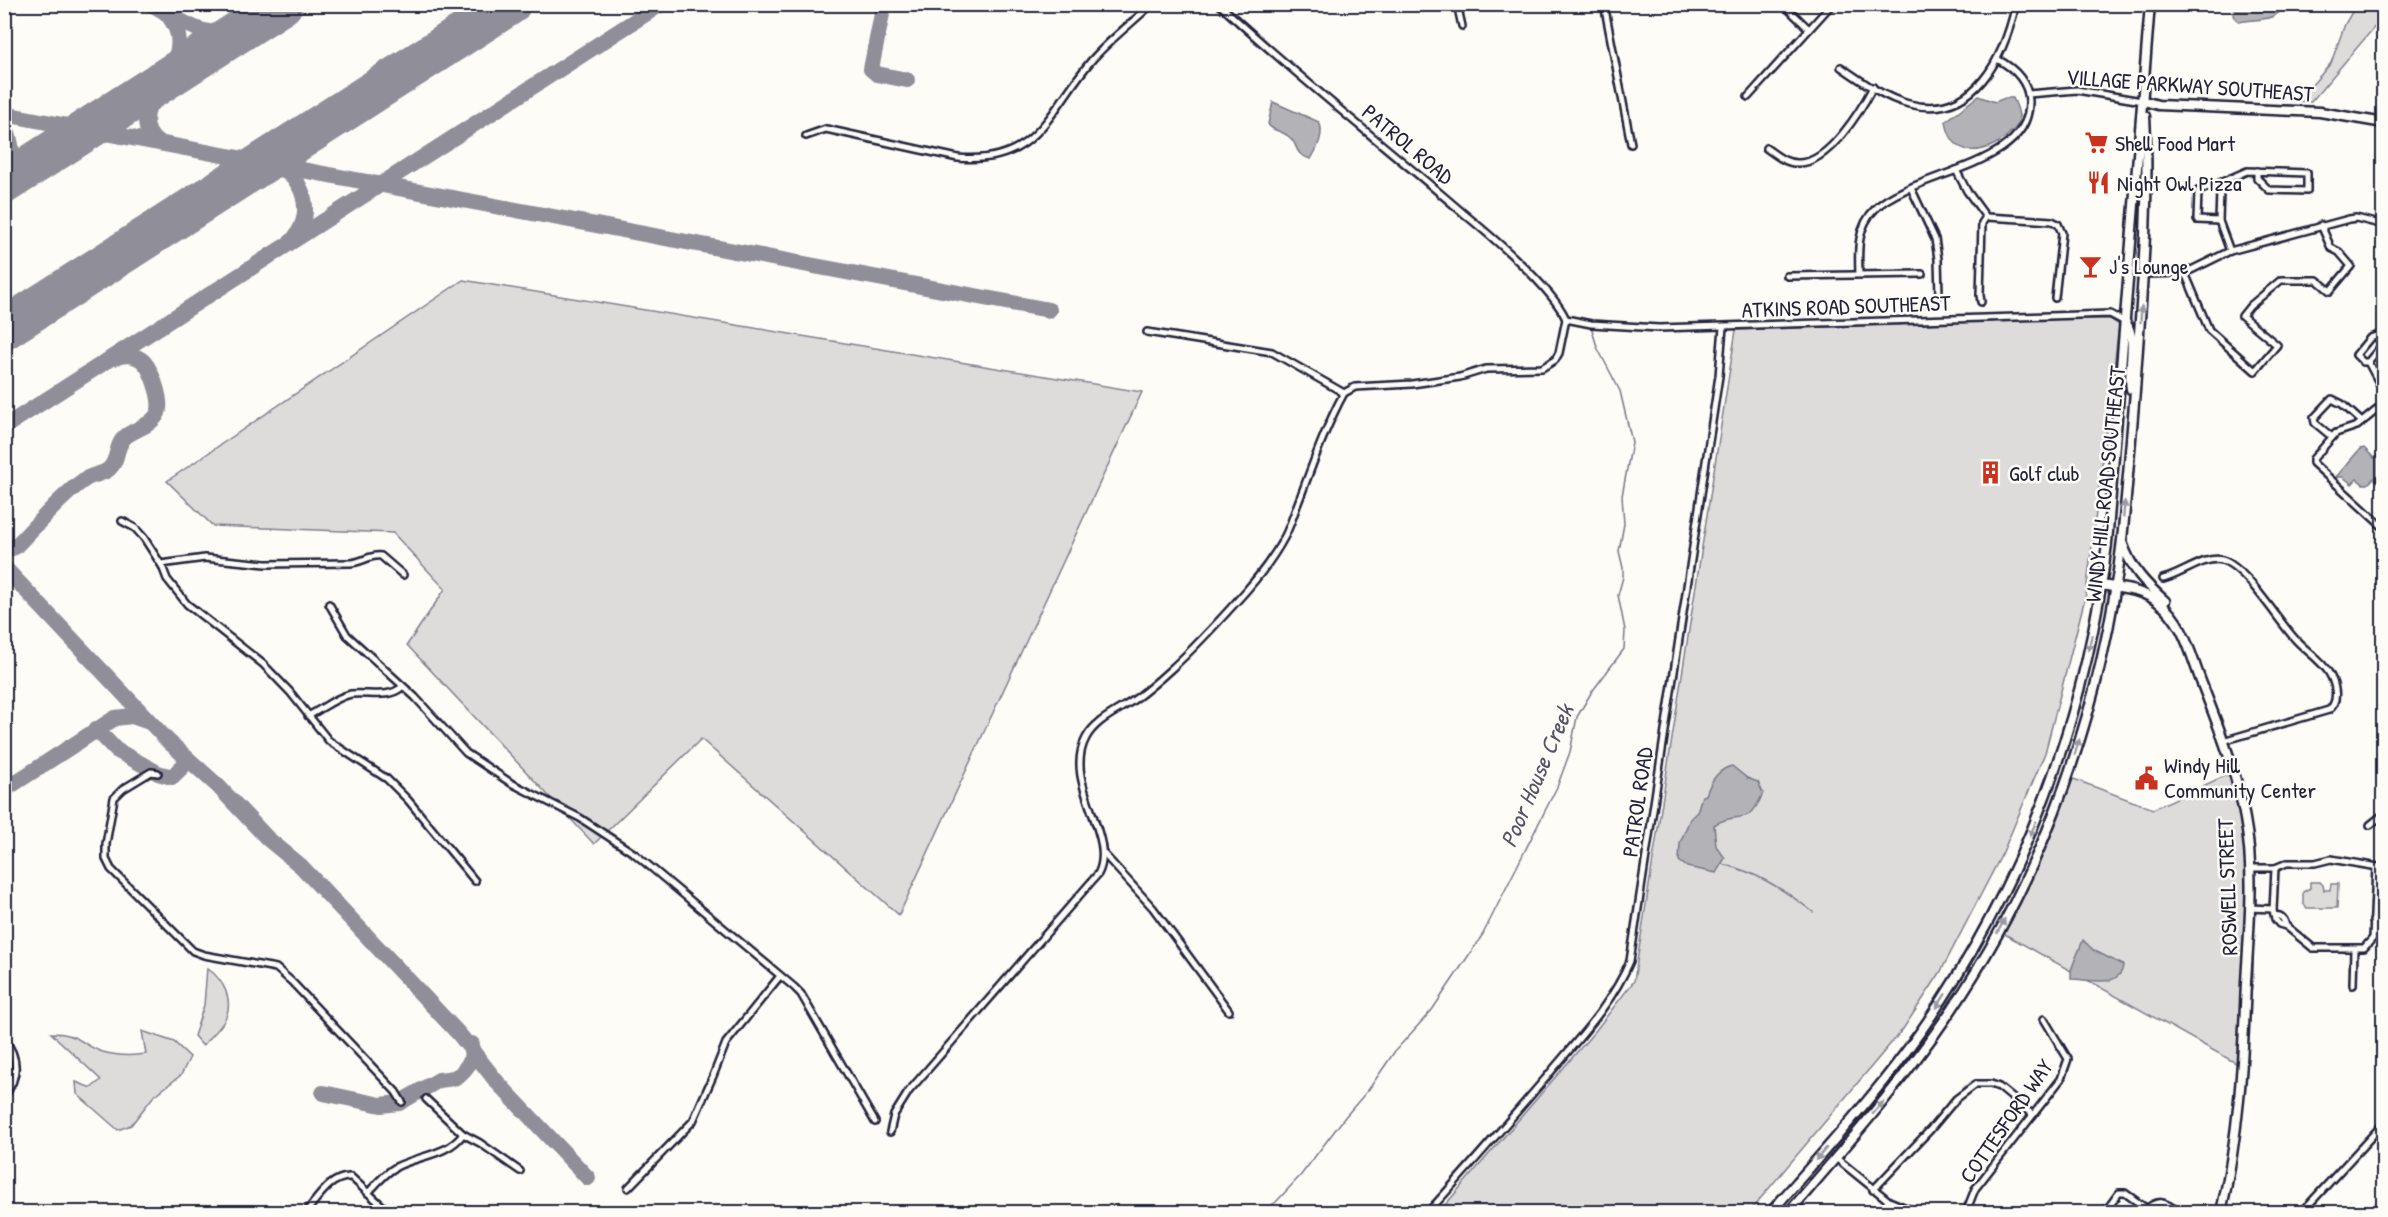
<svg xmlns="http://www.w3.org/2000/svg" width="2388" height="1217" font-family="'Patrick Hand',sans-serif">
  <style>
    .green { fill: #dddcdb; stroke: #807f8b; stroke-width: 1.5 }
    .water { fill: #b2b2b7; stroke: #787885; stroke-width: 1.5 }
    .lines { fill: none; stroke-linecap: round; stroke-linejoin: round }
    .stream { stroke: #787885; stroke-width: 1.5 }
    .taxiway { stroke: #908f99; stroke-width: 16 }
    .runway { stroke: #908f99; stroke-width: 42 }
    .street-casing { stroke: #22223b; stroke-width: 10 }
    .secondary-casing { stroke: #22223b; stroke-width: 13 }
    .street { stroke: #fdfcf7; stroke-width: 5 }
    .secondary { stroke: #fdfcf7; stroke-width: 8 }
    .oneway { fill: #9a9aa2 }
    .labels { text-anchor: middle; stroke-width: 5; stroke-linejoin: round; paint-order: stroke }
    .street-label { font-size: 22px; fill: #22223b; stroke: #fdfcf7 }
    .poi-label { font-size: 22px; fill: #22223b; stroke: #fdfcf7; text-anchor: start }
    .water-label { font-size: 24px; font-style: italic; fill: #545466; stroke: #fdfcf7 }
  </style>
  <rect width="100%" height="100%" fill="#fdfcf7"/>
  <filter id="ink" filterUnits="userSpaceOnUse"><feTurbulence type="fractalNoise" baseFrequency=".0167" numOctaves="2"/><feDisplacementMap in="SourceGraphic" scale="12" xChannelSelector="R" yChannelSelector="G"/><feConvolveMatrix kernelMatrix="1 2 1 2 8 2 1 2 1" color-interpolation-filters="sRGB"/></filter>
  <g filter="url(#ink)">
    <g class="green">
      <path d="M2356 5H2383V17L2311 102 2298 101 2331 63 2345 24Z"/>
      <path d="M463 280 1142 392 899 915 701 739 594 844 407 645 445 589 393 533 213 526 167 481Z"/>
      <path d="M2065 319H2110L2119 325 2086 594 2045 753 2003 852 1940 973 1903 1029 1749 1212H1439L1596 1030 1634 981 1736 330Z"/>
      <path d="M2233 772 2254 842 2253 976 2243 1067 2001 932 2044 848 2071 778 2153 809Z"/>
      <path d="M2310 882H2320L2323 885 2324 890H2330L2331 884H2338L2337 908H2307L2303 904V892L2310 888Z"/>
      <path d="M207 968C224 980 235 1001 224 1021 219 1030 209 1038 203 1046L194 1036 204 1005Z"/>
      <path d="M142 1031 174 1042 190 1057 181 1075 153 1097 131 1125 118 1130 77 1094 76 1082 91 1088 101 1080 51 1033C80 1033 81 1045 103 1052 117 1056 133 1056 146 1054Z"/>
    </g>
    <g class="water">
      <path d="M2234 5V4L2285 5C2274 23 2258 18 2239 22L2233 15Z"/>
      <path d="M1978 96 1995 102 2005 98H2013C2016 104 2020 114 2019 121 2018 127 2012 131 2008 135 1985 156 1951 159 1946 121Z"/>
      <path d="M1273 102 1319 122C1325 132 1317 150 1311 159 1291 153 1301 146 1288 136 1281 130 1273 132 1268 124Z"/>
      <path d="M2364 448 2374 458 2383 450V487L2374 478 2368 484H2363L2357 479 2352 484 2343 477H2336L2360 449Z"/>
      <path d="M1732 766 1747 778 1758 782 1763 793C1748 830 1740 809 1714 825L1716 846 1725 858 1716 873 1687 867 1679 861 1680 843 1690 819 1697 812 1702 796 1706 795C1710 783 1718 769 1732 766Z"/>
      <path d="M2083 940 2093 950 2123 965C2121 989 2088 979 2071 979V970Z"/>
    </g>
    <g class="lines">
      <g class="stream">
        <path d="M1722 864C1757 872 1784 890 1813 912"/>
        <path d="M1261 1212 1276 1202 1301 1175 1345 1117 1369 1089 1395 1051 1432 1010 1483 934 1557 787 1570 752 1577 717 1591 693 1624 649 1625 630 1618 595 1623 577V568L1619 551 1624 524 1622 496 1632 442 1620 391 1597 347 1591 326"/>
      </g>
      <g class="taxiway">
        <path d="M151 4C186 23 206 43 247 27"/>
        <path d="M884 4 871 69 877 74 907 80"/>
        <path d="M155 86C176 64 190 40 166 13"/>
        <path d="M4 114 1049 310"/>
        <path d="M4 126C14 143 14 159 4 176"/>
        <path d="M80 126 106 118"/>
        <path d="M70 141 83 135 96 133"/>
        <path d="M157 142C135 125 151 96 165 80"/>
        <path d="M279 167C307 182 314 216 292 241"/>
        <path d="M4 427 661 4"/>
        <path d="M4 551 15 547C36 526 61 496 84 480 92 474 102 475 109 469 119 460 115 446 125 437 135 428 151 427 158 413 163 402 152 371 144 362 136 354 124 354 114 358"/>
        <path d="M4 567 168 741 218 786 268 839 301 866 459 1034 497 1082 588 1178"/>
        <path d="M96 729 116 750 158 773 172 777 189 760"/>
        <path d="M4 790 115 718 132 716 149 722"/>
        <path d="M323 1093 381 1105 399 1103 439 1080 454 1078 461 1074 471 1061 472 1044"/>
      </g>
      <g class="runway">
        <path d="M4 183 282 4"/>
        <path d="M4 329 510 4"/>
      </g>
      <defs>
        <g id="street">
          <path d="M1219 4C1297 77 1381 142 1462 212 1491 236 1551 286 1566 319"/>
          <path d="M1457 4 1462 26"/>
          <path d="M1604 4 1631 144"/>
          <path d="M1783 4 1809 29"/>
          <path d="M1841 67C1861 81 1885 98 1909 104 1975 121 2004 57 2016 4"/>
          <path d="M2028 94 2077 90 2142 101"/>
          <path d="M1748 97 1832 4"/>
          <path d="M806 136 826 129 958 158C1037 165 1048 112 1091 61 1109 40 1132 23 1152 4"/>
          <path d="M1766 148C1776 155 1786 164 1799 163 1829 163 1861 110 1873 87"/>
          <path d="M1956 170 1967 191 1986 217 1982 223 1980 295 1981 302"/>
          <path d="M2217 184 2198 191 2197 220 2219 221"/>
          <path d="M1911 188 1935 239 1938 259 1939 295"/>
          <path d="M1986 217 2052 221 2058 224 2062 233 2055 298"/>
          <path d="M2230 251 2219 221 2220 191 2217 184 2247 171 2307 173V191L2269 190 2257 178V171"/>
          <path d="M2185 273 2209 330 2255 371 2277 345 2242 316 2250 306 2281 280H2317L2330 291 2351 266 2339 252 2331 248 2321 225"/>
          <path d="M1859 274C1858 250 1857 227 1875 209 1913 171 2031 168 2029 101 2028 81 2014 68 1997 59"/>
          <path d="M2144 274 2185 273 2230 251 2349 219 2356 218 2384 225"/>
          <path d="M1787 276 1922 274"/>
          <path d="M1566 319 1591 324 1659 328 2110 314 2125 322"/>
          <path d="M1147 332 1272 352 1344 393"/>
          <path d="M2368 362 2383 344 2376 336 2370 338 2356 355 2363 362H2368L2384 392"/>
          <path d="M2384 404 2357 426 2336 433 2313 459V463L2384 528"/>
          <path d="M2332 437 2315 423 2314 418 2332 399 2342 404 2362 422"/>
          <path d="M122 521 135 528 144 538 162 566 167 579 187 604 263 664 290 692 329 741 387 779 408 800 475 881"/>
          <path d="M161 564 205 558 266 564 350 563C361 563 371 554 381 556L403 575"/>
          <path d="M2163 579C2181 575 2206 555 2222 560 2246 567 2278 621 2296 640 2306 651 2321 660 2329 673 2335 683 2340 701 2329 710L2223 741"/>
          <path d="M329 604 347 635 415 697 466 753 511 783 580 818 635 854 794 987 801 994 875 1122"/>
          <path d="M308 716C322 709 336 697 351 694 369 692 388 699 402 687"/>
          <path d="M158 773 151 772 123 789 114 798 106 844V859L111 869 193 951 204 955 276 968 292 982 396 1092 402 1102"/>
          <path d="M2370 825 2384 814"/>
          <path d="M1103 853 1153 908 1229 1011"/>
          <path d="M2249 868H2275L2287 863H2315L2331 859 2384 868"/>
          <path d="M2275 868 2273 910 2275 919 2279 924 2286 926"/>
          <path d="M2249 908 2273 909"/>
          <path d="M2275 916C2281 914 2285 920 2286 926L2313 948H2364L2373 938 2376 867"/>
          <path d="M2373 921 2384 922"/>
          <path d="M2353 985 2354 949"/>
          <path d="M4 1039C19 1057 19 1078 4 1096"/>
          <path d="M426 1099 463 1134 480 1143 520 1171"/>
          <path d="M890 1132 894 1115 909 1091 1098 874C1118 836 1062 783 1086 738 1096 719 1119 711 1135 699 1148 690 1159 680 1170 670 1197 646 1222 618 1246 591 1260 575 1275 555 1285 536 1291 524 1295 510 1300 498 1313 463 1326 426 1344 393L1355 387 1412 384 1460 377 1486 369 1542 368 1555 360 1559 353 1566 319"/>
          <path d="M1836 1158 1889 1201 1916 1212"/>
          <path d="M628 1188 693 1121 713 1076 726 1043 780 976"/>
          <path d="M1873 1190 1930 1130 1956 1099 1976 1084H1991L1999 1087 2033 1115"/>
          <path d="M368 1193C376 1184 385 1173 396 1167 417 1156 449 1155 463 1134"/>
          <path d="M306 1212C318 1198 330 1176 351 1177L389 1212"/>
          <path d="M1428 1212C1468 1169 1506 1124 1545 1079 1576 1041 1611 1006 1630 961L1719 376 1723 327"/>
          <path d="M1966 1212 1975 1189 2061 1079 2068 1059 2044 1019"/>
          <path d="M2105 1212 2119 1193H2125L2147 1209"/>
          <path d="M2143 1212C2158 1198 2164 1201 2179 1212"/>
          <path d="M2302 1212 2384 1123"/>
          <path d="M2372 1212 2384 1202"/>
        </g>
        <g id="secondary">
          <path d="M2144 101 2158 105 2320 112 2384 123"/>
          <path d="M2126 323C2138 341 2127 368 2131 389"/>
          <path d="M2122 542C2131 569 2145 583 2165 601"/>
          <path d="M2102 585C2122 589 2141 589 2158 602 2184 621 2191 656 2202 684 2219 728 2237 772 2245 819 2255 871 2249 929 2246 982 2243 1061 2239 1135 2221 1212"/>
          <path d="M1771 1212C1822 1153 1876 1095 1921 1031 2022 887 2086 719 2107 544L2150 4"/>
          <path d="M1789 1212C1845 1147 1901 1084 1950 1012 2044 874 2103 706 2122 540 2127 490 2131 440 2135 391 2141 300 2150 208 2145 116"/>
        </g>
      </defs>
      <use href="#street" class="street-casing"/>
      <use href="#secondary" class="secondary-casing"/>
      <use href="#street" class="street"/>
      <use href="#secondary" class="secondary"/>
    </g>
    <defs><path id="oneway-solid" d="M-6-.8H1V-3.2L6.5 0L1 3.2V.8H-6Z" transform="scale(1.5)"/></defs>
    <g class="oneway">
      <use href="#oneway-solid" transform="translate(2141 314) rotate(-86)"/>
      <use href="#oneway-solid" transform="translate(2124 509) rotate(-85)"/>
      <use href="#oneway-solid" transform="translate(2090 643) rotate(102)"/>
      <use href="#oneway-solid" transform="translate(2077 747) rotate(-72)"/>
      <use href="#oneway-solid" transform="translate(2033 829) rotate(112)"/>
      <use href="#oneway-solid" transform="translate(2001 926) rotate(-63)"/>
      <use href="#oneway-solid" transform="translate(1941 1001) rotate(123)"/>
      <use href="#oneway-solid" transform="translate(1878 1108) rotate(-49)"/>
      <use href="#oneway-solid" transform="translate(1821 1154) rotate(131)"/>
    </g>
  </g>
  <defs>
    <symbol id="supermarket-bare" viewBox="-9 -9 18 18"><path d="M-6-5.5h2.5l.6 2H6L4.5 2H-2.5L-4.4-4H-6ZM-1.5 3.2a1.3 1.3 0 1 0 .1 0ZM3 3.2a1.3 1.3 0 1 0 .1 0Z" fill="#c8321e" stroke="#fdfcf7" stroke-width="2.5" paint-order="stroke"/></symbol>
    <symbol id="restaurant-bare" viewBox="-9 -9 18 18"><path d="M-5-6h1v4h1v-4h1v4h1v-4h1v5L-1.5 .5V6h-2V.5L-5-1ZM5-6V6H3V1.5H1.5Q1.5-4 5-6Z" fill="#c8321e" stroke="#fdfcf7" stroke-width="2.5" paint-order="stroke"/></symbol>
    <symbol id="bar-bare" viewBox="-9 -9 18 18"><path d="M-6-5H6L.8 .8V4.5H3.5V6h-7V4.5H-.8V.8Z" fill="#c8321e" stroke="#fdfcf7" stroke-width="2.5" paint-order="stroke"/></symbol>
    <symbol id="building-bare" viewBox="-9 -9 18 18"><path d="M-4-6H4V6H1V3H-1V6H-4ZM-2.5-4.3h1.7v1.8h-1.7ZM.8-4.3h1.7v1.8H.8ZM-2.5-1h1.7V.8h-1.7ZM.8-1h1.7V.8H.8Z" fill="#c8321e" stroke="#fdfcf7" stroke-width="2.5" paint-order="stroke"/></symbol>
    <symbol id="civic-bare" viewBox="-9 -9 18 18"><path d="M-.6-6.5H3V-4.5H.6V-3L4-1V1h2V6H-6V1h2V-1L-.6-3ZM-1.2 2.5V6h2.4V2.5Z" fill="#c8321e" stroke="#fdfcf7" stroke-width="2.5" paint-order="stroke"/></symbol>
  </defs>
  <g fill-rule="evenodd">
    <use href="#supermarket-bare" x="2080" y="126" width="33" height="33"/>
    <use href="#restaurant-bare" x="2082" y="166" width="33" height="33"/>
    <use href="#bar-bare" x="2074" y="250" width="33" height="33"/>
    <use href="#building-bare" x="1974" y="456" width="33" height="33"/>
    <use href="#civic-bare" x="2130" y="762" width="33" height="33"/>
  </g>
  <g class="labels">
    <g class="street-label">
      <text transform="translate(2190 85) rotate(4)" y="8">VILLAGE PARKWAY SOUTHEAST</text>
      <text transform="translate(1408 144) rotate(40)" y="8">PATROL ROAD</text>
      <text transform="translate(1846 306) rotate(-2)" y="8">ATKINS ROAD SOUTHEAST</text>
      <text transform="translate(2105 484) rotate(-84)" y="8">WINDY HILL ROAD SOUTHEAST</text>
      <text transform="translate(1637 802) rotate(-82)" y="8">PATROL ROAD</text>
      <text transform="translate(2227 887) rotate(-92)" y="8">ROSWELL STREET</text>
      <text transform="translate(2006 1121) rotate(-55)" y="8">COTTESFORD WAY</text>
    </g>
    <g class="poi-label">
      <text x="2115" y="151">Shell Food Mart</text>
      <text x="2117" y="191">Night Owl Pizza</text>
      <text x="2109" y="274">J's Lounge</text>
      <text x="2009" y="481">Golf club</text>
      <text x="2164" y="773">Windy Hill<tspan x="2164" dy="25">Community Center</tspan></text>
    </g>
    <g class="water-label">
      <text transform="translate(1537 776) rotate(-67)" y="8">Poor House Creek</text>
    </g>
  </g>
  <rect width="2388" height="1217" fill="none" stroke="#fdfcf7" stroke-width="24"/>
  <rect x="12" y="12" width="2364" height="1193" fill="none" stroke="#22223b" stroke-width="2" filter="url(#ink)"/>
</svg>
